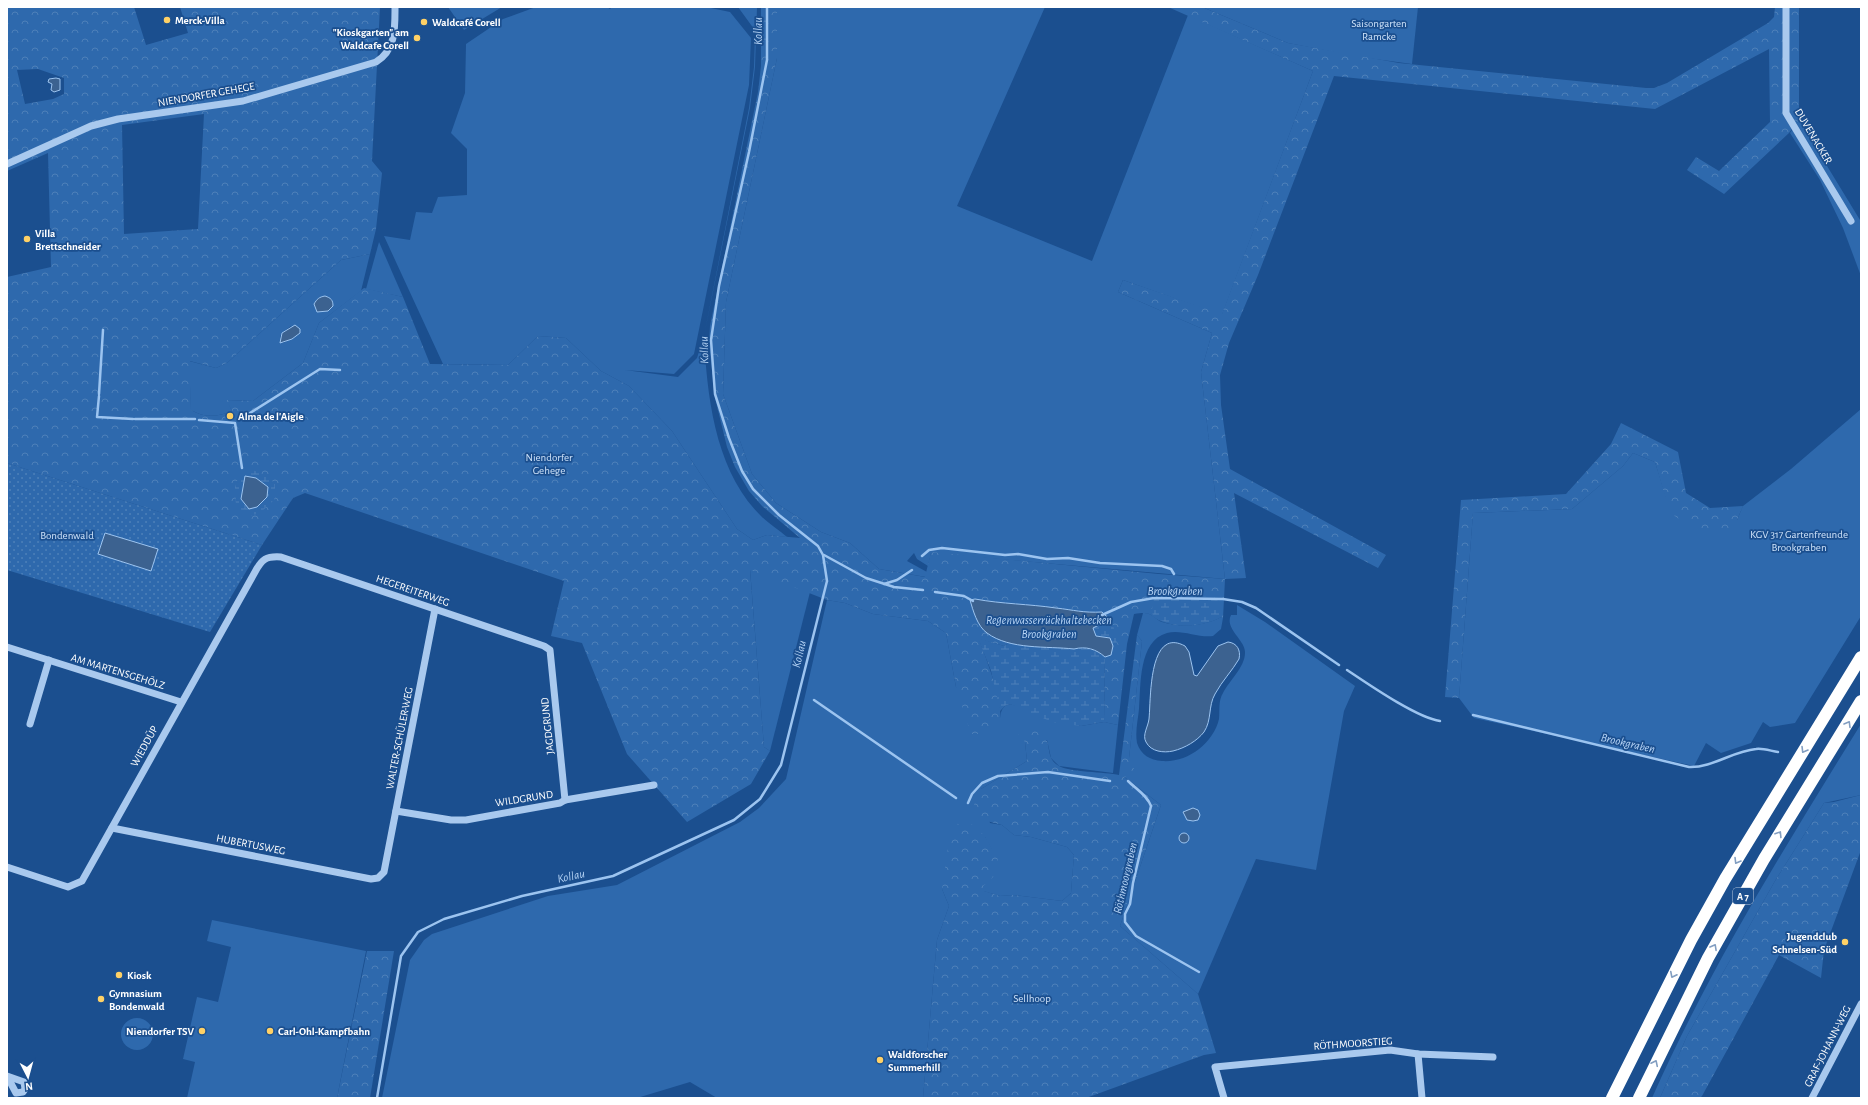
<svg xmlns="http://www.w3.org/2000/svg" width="1868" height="1105" font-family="'Alegreya Sans',sans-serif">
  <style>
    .green { fill: #2e69ad; fill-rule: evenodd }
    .forest { fill: url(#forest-crowns); fill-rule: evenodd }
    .wetland { fill: url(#wetland-marsh) }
    .park { fill: url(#park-dots) }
    .water { fill: #3c6290; stroke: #9cc4f0 }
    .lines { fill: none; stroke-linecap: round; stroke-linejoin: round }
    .stream { stroke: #9cc4f0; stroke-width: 2.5 }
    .minor { stroke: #a9c9ee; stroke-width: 7 }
    .highway { stroke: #fff; stroke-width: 12 }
    .oneway { stroke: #829ec1 }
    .poi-dot { fill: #ffd166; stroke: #1b4f8f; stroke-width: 1.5 }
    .labels { text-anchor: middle; stroke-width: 3.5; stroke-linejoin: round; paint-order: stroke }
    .shield { fill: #1b4f8f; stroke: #bbcadd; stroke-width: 1 }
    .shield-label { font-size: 10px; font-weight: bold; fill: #fff }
    .poi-label { font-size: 11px; font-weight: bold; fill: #fff; stroke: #1b4f8f; text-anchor: start }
    .park-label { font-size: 11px; fill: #cfe3fa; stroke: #1b4f8f }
    .street-label { font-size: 11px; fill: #fff; stroke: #1b4f8f }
    .water-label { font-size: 12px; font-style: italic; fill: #b5d3f5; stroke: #1b4f8f }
  </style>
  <defs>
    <pattern id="forest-crowns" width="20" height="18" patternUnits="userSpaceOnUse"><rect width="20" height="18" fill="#2e69ad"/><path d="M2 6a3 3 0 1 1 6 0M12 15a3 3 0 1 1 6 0" fill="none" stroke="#4d80b9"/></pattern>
    <pattern id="wetland-marsh" width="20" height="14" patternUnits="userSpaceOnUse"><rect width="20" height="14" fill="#2e69ad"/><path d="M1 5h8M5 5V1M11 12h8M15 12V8" fill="none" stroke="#4d80b9"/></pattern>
    <pattern id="park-dots" width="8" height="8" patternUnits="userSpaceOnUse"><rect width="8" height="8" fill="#2e69ad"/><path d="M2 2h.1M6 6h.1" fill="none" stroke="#4d80b9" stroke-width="1.8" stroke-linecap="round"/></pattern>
  </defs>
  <rect width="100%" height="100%" fill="#1b4f8f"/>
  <g class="green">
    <path d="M448 7H502L464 30Z"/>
    <path d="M536 7H607L610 9 612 7H706L730 12 751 38 749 85 694 354 674 374 625 370 678 377 697 358 704 336 749 108 754 67 755 35 754 29 738 7H757L755 67 750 108 704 336C707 396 715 471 761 516 769 524 779 530 787 537L767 535 753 540 737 529 672 431 629 386 601 371 566 338 538 336 508 365 443 364 384 236 410 240 416 212 432 213 438 197 467 195V149L451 133 465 93 466 44 503 19Z"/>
    <path d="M777 7H1045L957 206 1092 261 1188 15 1313 71 1222 315 1123 280 1118 292 1212 333 1201 372 1225 579 931 553 928 566 917 559 914 553 907 561 927 572 926 577 879 569 850 543 821 532 776 503 752 474 723 394 726 302 777 58Z"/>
    <path d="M1202 7H1418L1412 64 1360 57 1288 43Z"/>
    <path d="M1799 120 1860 220H1861V276L1843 228 1820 180 1790 133Z"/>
    <path d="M379 242 403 297 366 289Z"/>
    <path d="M370 254 361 291 319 323 303 363 253 401 227 400 232 411C218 417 204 418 191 410L189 361 216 368 227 363 341 260ZM291 326 298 335 283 343 280 337 282 333Z"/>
    <path d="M1861 409V616L1795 723 1770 727 1763 722 1751 743 1721 753 1706 743 1694 766 1474 718 1459 698 1473 513 1572 509 1623 466 1633 453 1655 462 1671 513 1737 529V520L1743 506 1791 469Z"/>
    <path d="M750 569 810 592 770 751 764 747Z"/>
    <path d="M827 600 845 603 873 614 928 621 946 633 956 687 1000 718C1001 711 1002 706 1010 704L1081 726 1104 722 1118 725 1113 773 1059 766 1051 758 1047 740 1025 742 1027 761 981 789 990 823 1002 825 1014 835 1031 837 1067 847 1074 855 1071 893 1062 901 1013 895 1000 896 983 891V886L992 850 985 837 942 889 949 906 937 940 923 1098H717L690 1082 637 1098H382L410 960 424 940 432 934 548 896 617 885 740 822 759 808 786 779Z"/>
    <path d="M1237 605 1265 622 1355 686 1344 711 1316 870 1256 859 1198 994 1120 926 1161 805 1123 776 1129 758 1142 641 1137 635 1143 613C1151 612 1155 619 1162 622 1181 628 1205 626 1221 617L1223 618 1221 629 1213 636C1198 638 1181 629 1167 633 1138 641 1141 686 1139 709 1138 720 1135 731 1137 743 1141 755 1150 760 1162 761 1187 763 1213 744 1219 719 1220 710 1218 701 1223 693 1229 681 1245 667 1245 653 1246 640 1224 629 1231 615H1237Z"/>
    <path d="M1861 724V795L1824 803 1775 881 1687 1036 1660 1098H1652C1710 967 1786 845 1861 724Z"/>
    <path d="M212 920 366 951 337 1098H187L195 1062 183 1059 197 997 218 1002 231 947 207 941Z"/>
    <circle cx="137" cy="1034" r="16"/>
  </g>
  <g class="forest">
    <path d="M7 7H134L146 45 188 33 180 7H380L372 161 382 173 376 229 370 254 341 260 227 363 216 368 190 361 191 410C204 418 218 417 232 411L226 400 253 401 303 363 319 323 364 288 403 297 430 364 508 365 538 336 566 338 601 371 629 386 672 431 737 529 753 540 767 535 800 538 762 506 749 491 735 467 727 447 715 398 709 343 710 326 758 92 761 66V7H777V58L726 302 723 394 752 474 776 503 821 532 850 543 879 569 925 577 931 552 1159 574 1225 579 1201 372 1212 333 1118 292 1123 280 1222 314 1313 71 1168 7H1202L1288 43 1399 63 1646 88H1654L1667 83 1768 23 1774 17 1775 7H1799V120L1789 133 1724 194 1687 170 1696 157 1719 171 1770 122 1769 49 1655 109 1334 76 1258 275 1229 343 1220 375 1221 405 1230 469 1386 555 1378 568 1234 493 1246 578 1225 579 1223 618 1221 617C1204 626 1181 628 1163 622 1147 616 1154 611 1134 614L1127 644 1118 725 1104 722 1105 657 1111 655 1112 620 1107 617 1102 612C1083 613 1074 610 1056 608 1029 604 1002 604 975 599L986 632 1009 643 1004 646 979 639C985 656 1003 701 1000 717 998 731 983 735 971 734L956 687 946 633 928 621 873 614 845 603 827 600 750 570 764 747 770 751 751 784 687 822 627 754 582 643 551 636 564 581 305 493 293 498 262 545 7 463V277L51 267 48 153 7 171ZM38 69 64 78V94L53 99 25 104 17 70ZM204 114 198 229 124 234 122 125Z"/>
    <path d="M1621 423 1678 452 1686 493 1710 508 1743 506 1737 520V529L1697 531 1670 513 1655 462 1633 453 1623 466 1572 509 1473 513 1459 698 1445 697 1461 500 1566 494 1611 444Z"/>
    <path d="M1137 635 1142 641 1129 758 1134 759V768L1129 777H1124L1161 805 1120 926 1198 994 1216 1053 1204 1055 1086 1098H923L937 940 949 906 942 889 949 840 961 818C971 823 979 829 986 838 990 844 992 851 998 857 996 871 996 878 983 886L984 891 1000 896 1013 895 1062 901 1071 893 1074 855 1067 847 1031 837 1014 835 1002 825 979 819 973 807 981 789 1027 761 1025 742 1018 735 1026 729C1060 733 1040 756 1059 766 1068 772 1106 772 1119 775Z"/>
    <path d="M1861 795V850L1824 950 1821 978 1779 955 1702 1096 1700 1098H1660L1687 1036 1775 881 1824 803 1834 802Z"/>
    <path d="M367 951H394L370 1098H337Z"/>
  </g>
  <g class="wetland">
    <path d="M242 468 259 472 275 483V499L260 513 249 516 236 505 235 487Z"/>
    <path d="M1160 594 1214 597 1218 601 1221 617C1201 628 1173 629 1153 616 1151 608 1152 598 1160 594Z"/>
    <path d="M1107 617 1112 620 1118 647 1111 655 1113 646 1104 637 1095 636 1093 628 1105 622Z"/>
    <path d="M978 638 1004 646 1009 643 1074 649C1086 647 1096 649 1105 657L1104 722 1081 726 1052 722 1010 704 1005 706 1000 711 991 671Z"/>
  </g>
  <path class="park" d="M7 463 262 545 210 632 7 570Z"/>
  <g class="water">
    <path d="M56 78 60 79V90L54 92 51 90 52 84 48 82 49 79Z"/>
    <path d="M325 296C331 298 333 300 333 306L328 311 317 312 314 304C317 299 319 297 325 296Z"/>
    <path d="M295 325 300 329V333L292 339 280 343 282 333Z"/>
    <path d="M245 476 256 478 268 487 267 497 257 507 249 509 241 499Z"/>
    <path d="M105 533 158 549 151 571 98 554Z"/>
    <path d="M975 599C1002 604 1029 604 1056 608 1074 610 1083 613 1102 612L1107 617 1105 622 1093 628 1096 636 1110 638 1113 646 1111 655 1105 657C1096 649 1086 646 1074 649 1047 646 1010 650 987 633 977 626 973 610 970 600Z"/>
    <path d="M1228 642C1237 643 1241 650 1239 659 1232 671 1222 681 1215 694 1208 706 1212 720 1204 732 1197 741 1185 748 1173 751 1164 753 1151 752 1146 742 1142 735 1148 727 1149 719 1151 700 1148 626 1185 646L1189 652 1194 675 1197 676 1218 646Z"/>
    <path d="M1193 808 1198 810 1200 815 1198 820 1193 821 1187 820 1183 812Z"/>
    <circle cx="1184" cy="838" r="5"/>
  </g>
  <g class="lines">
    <g class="stream">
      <path d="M99 394 103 330"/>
      <path d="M99 396 97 417 133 419"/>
      <path d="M242 418 320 369 340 370"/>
      <path d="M135 419H195"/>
      <path d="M199 420 235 423 242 468"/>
      <path d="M824 555 866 578 894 587 923 590"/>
      <path d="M922 556 929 550 942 548 1005 555 1018 554 1047 559 1068 558 1100 563 1162 566 1171 569 1174 574"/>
      <path d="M884 584 897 580 912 570"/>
      <path d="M935 592 964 596 973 601"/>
      <path d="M1102 615 1131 602 1154 598 1223 599 1242 602 1256 608 1339 665"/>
      <path d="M1347 670C1368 684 1417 718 1440 721"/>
      <path d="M814 700 956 798"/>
      <path d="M1473 715 1689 767C1712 768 1733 751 1756 749 1763 748 1771 751 1778 752"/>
      <path d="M1128 781C1136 789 1147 795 1151 806L1133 883 1130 904 1125 914V922L1136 936 1199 972"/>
      <path d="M968 803 972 794 982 783 998 776 1048 772 1110 781"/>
      <path d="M377 1098 401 956 418 932 444 919 522 896 613 876 734 820 760 799 781 765 827 581 823 555 818 546 779 515 753 489 742 471 729 438 715 394 711 340 719 286 749 152 767 60V7"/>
    </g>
    <g class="minor">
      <path d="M1786 7V113L1851 221"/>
      <path d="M7 164 91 126 118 119 243 101 376 62C396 50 395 28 395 7"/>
      <path d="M7 647 181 702"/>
      <path d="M30 724 49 660"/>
      <path d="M396 811 451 820H466L560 803 565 800 654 785"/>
      <path d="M112 828 371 879 378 878 384 872 435 609"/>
      <path d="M7 867 68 887 82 881 255 572C262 559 266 556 281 557L544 646 550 650 565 800"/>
      <path d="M1418 1054 1422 1098"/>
      <path d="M7 1076 24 1082 25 1089 23 1092 16 1093Z"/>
      <path d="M1224 1098 1215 1067 1390 1050 1418 1054 1493 1057"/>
      <path d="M1812 1098 1861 1004"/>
    </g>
    <g class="highway">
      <path d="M1612 1098 1691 940 1725 879 1861 657"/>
      <path d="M1639 1098 1708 958 1764 859 1861 701"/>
    </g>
  </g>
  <defs><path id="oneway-chevron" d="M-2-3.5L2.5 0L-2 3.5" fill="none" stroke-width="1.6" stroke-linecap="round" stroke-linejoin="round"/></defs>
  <g class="oneway">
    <use href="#oneway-chevron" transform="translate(1848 724) rotate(-59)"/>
    <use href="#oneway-chevron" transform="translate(1804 750) rotate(121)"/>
    <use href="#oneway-chevron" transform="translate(1779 834) rotate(-58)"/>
    <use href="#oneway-chevron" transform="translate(1737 861) rotate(121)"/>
    <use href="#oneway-chevron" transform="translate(1714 947) rotate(-61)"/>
    <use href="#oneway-chevron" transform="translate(1673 975) rotate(117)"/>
    <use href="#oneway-chevron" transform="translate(1655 1063) rotate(-64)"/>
  </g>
  <g class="poi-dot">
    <circle cx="167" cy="20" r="4"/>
    <circle cx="424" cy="22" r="4"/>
    <circle cx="417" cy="38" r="4"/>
    <circle cx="27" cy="239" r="4"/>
    <circle cx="230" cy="416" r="4"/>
    <circle cx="1845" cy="942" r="4"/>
    <circle cx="119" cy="975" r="4"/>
    <circle cx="101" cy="999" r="4"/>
    <circle cx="202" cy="1031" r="4"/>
    <circle cx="270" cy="1031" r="4"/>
    <circle cx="880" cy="1060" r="4"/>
  </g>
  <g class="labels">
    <rect class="shield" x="1733" y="888" width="20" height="16" rx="3"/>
    <g class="shield-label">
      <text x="1743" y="900">A 7</text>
    </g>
    <g class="poi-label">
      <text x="175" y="24">Merck-Villa</text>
      <text x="432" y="26">Waldcafé Corell</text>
      <text x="409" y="36" text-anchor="end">"Kioskgarten" am<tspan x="409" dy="13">Waldcafe Corell</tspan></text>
      <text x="35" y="237">Villa<tspan x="35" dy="13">Brettschneider</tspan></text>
      <text x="238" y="420">Alma de l'Aigle</text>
      <text x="1837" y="940" text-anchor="end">Jugendclub<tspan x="1837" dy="13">Schnelsen-Süd</tspan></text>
      <text x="127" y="979">Kiosk</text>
      <text x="109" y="997">Gymnasium<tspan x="109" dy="13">Bondenwald</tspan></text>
      <text x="194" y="1035" text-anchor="end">Niendorfer TSV</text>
      <text x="278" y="1035">Carl-Ohl-Kampfbahn</text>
      <text x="888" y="1058">Waldforscher<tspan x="888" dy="13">Summerhill</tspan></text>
    </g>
    <g class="park-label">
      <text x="1379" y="27">Saisongarten<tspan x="1379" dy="13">Ramcke</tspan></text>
      <text x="549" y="461">Niendorfer<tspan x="549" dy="13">Gehege</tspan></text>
      <text x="1799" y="538">KGV 317 Gartenfreunde<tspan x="1799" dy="13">Brookgraben</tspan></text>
      <text x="67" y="539">Bondenwald</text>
      <text x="1032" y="1002">Sellhoop</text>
    </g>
    <g class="street-label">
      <text transform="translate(206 94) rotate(-10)" y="4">NIENDORFER GEHEGE</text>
      <text transform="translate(1814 136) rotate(59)" y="4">DUVENACKER</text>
      <text transform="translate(413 590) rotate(19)" y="4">HEGEREITERWEG</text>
      <text transform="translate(118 671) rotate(17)" y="4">AM MARTENSGEHÖLZ</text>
      <text transform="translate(547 726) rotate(-96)" y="4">JAGDGRUND</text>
      <text transform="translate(399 738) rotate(-79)" y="4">WALTER-SCHÜLER-WEG</text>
      <text transform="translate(144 746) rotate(-61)" y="4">WIEDDÜP</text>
      <text transform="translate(524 798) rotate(-9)" y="4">WILDGRUND</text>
      <text transform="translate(251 844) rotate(11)" y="4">HUBERTUSWEG</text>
      <text transform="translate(1353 1043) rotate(-4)" y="4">RÖTHMOORSTIEG</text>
      <text transform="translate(1827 1046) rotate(-63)" y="4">GRAF-JOHANN-WEG</text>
    </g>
    <g class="water-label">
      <text transform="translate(758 31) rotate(-90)" y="4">Kollau</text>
      <text transform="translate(704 350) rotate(-91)" y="4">Kollau</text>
      <text x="1175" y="595">Brookgraben</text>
      <text x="1049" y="624">Regenwasserrückhaltebecken<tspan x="1049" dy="14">Brookgraben</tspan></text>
      <text transform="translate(799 654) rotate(-76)" y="4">Kollau</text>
      <text transform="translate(1628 743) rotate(13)" y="4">Brookgraben</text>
      <text transform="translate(571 876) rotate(-12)" y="4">Kollau</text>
      <text transform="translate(1125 878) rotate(-77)" y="4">Röthmoorgraben</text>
    </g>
  </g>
  <rect width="1868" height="1105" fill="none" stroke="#ffffff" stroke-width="16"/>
  <g transform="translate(28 1077) rotate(174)" stroke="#1b4f8f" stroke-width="3" paint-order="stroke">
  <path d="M0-3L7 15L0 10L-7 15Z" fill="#ffffff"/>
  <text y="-6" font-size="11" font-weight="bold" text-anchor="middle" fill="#ffffff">N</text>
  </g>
</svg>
